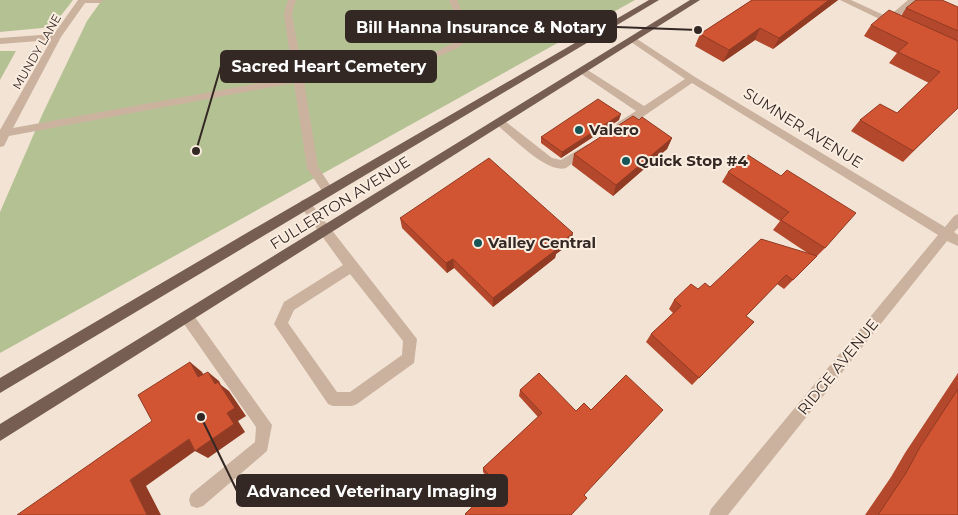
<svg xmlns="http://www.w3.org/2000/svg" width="958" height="515" font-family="Montserrat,sans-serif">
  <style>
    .green { fill: #b4c293 }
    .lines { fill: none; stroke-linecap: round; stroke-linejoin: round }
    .minor { fill: #cbb29f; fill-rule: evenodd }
    .major { fill: #775e53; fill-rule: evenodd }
    .wall { fill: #b4482c }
    .shaded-wall { fill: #923b24 }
    .building { fill: #d15433; stroke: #923b24 }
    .poi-dot { fill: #165658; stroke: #faede0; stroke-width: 2 }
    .labels { text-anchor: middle; stroke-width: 4; stroke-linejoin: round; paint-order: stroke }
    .far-street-label { font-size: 12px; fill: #342824; stroke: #faede0 }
    .street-label { font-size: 15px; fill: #342824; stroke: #faede0 }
    .poi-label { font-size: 15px; font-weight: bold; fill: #342824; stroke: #faede0; text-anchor: start }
    .leader { fill: none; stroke: #342824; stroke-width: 2 }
    .callout-dot { fill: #342824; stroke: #faede0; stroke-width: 2 }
    .callout { fill: #342824; stroke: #342824; stroke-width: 2 }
    .callout-label { font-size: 16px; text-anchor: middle; font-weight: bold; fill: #fff }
  </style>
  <rect width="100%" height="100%" fill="#f2e3d4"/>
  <g class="green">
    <path d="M0 0H73L52 27 0 32Z"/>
    <path d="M102 0H635L0 353V212L43 113 87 21Z"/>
    <path d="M0 51H16L0 80Z"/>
  </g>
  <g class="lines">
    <g class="minor">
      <path d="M78 0H104L100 3H85L61 37 13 128 293 77 284 14 288 0H296L292 14 303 75 437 51 452 44 460 37 461 28 449 0H457L469 28 470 38 458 48 442 55 304 81 318 167 334 191 328 195 324 194 307 168 294 83 9 136 4 146 0 147V130L51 40 0 44V38L54 34Z"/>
      <path d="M840 0H851L888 17 908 0H917L895 20 900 24 896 27Z"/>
      <path d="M634 37 695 77 945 227 954 216 958 214V228L954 232 958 235V246L947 241 728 515H709L711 509 938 235 692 83 625 129H617L616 126 617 123 636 111 580 73V69H586L644 106 685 79 631 42 629 40Z"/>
      <path d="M501 118 552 158 561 160 588 144 593 148 566 168C547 174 512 137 497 125L496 122Z"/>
      <path d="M305 199 309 201 417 339 414 363 357 404 352 406H333L328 404 274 324 284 302 343 265 301 207 299 204 301 201ZM350 274 403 341 402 355 350 392H337L288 323 294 310Z"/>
      <path d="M187 311 192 313 272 425 267 451 203 506 197 508 191 506 189 500 191 494 255 442 256 427 182 321 180 317 182 313Z"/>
    </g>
    <g class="major">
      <path d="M649 0H659L0 393V378L257 227Z"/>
      <path d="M690 0H700L0 441V424Z"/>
    </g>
  </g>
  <g class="wall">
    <path d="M752 0H838L773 49 755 40 723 62 695 46 700 34Z"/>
    <path d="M958 7V106L903 162 851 131 860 120 897 113 929 83 889 63 897 53 864 36 871 25 901 16 906 8Z"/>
    <path d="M619 120 561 158 541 143V137Z"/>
    <path d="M639 120 672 138 667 149 613 196 572 165 574 154Z"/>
    <path d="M748 155 825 248 784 289 777 284 746 316 754 322 692 385 646 342 651 334 673 313 669 309 674 300 698 289 710 287 809 254 773 230 780 221 722 182 728 172Z"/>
    <path d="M400 218 571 243 556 254 555 258 493 307 454 268 447 273 402 228Z"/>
    <path d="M539 373 584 495 571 515H465V514L494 486 483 472V468L538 417 519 396 520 390Z"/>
    <path d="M958 373V515H865L891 477 905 453Z"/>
  </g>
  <g class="shaded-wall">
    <path d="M829 0H838L773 49 779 38Z"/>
    <path d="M760 28 755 40 723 62 729 50Z"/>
    <path d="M621 114 619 120 561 158 562 152Z"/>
    <path d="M672 138 667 149 613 196 616 185Z"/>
    <path d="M573 233 571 243 556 254 555 258 493 307V298Z"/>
    <path d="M453 259 454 268 447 273 446 263Z"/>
    <path d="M190 362 202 372 210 386 198 377Z"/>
    <path d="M208 372 219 381 221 385 229 391 246 416 238 421 245 432 208 458 195 451 215 384Z"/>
    <path d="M189 439 202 446 146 486 161 515H147L130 480Z"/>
  </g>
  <g class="building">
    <path d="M752 0H829L779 38 760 28 729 50 700 34Z"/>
    <path d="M916 0H942L958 7V31L906 8Z"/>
    <path d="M889 10 958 41V108L913 151 860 120 880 104 897 113 940 72 898 52 908 43 871 25Z"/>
    <path d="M598 99 621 114 562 152 541 137Z"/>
    <path d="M633 116 639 120 642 117 672 138 616 185 574 154Z"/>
    <path d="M748 155 781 176 787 170 856 213 825 248 781 220 789 212 728 172Z"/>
    <path d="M489 158 573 233 555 247 557 249 493 298 453 259 446 263 400 218Z"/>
    <path d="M761 239 817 256 793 280 786 275 746 316 754 322 699 378 651 334 681 306 674 300 691 284 698 289 705 283 710 287Z"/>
    <path d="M190 362 198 377 208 372 215 384 218 382 235 408 227 413 234 424 195 451 189 439 130 480 147 515H17L152 421 138 395Z"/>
    <path d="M539 373 576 411 584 403 591 410 626 375 663 410 584 495 587 498 571 515H466L465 514 496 484 483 468 542 413 520 390Z"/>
    <path d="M958 389V515H878L906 473 920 447Z"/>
  </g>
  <g class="poi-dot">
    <circle cx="579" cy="130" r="5"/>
    <circle cx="626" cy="161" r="5"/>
    <circle cx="478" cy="243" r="5"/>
  </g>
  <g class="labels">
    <g class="far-street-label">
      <text transform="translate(37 52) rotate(-60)" y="4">MUNDY LANE</text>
    </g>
    <g class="street-label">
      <text transform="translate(803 128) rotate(32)" y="5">SUMNER AVENUE</text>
      <text transform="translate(340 203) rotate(-32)" y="5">FULLERTON AVENUE</text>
      <text transform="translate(838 367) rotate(-51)" y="5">RIDGE AVENUE</text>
    </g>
    <g class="poi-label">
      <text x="589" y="135">Valero</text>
      <text x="636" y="166">Quick Stop #4</text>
      <text x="488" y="248">Valley Central</text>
    </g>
  </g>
  <path class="leader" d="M698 30L616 27M196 151L221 66M201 417L237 491"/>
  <g class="callout-dot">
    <circle cx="698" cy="30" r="5"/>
    <circle cx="196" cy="151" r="5"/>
    <circle cx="201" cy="417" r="5"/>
  </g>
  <g class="callout">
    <rect x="346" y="11" width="270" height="31" rx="5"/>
    <rect x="221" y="51" width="215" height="31" rx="5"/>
    <rect x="237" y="475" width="270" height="31" rx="5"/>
  </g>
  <g class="callout-label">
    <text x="481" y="33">Bill Hanna Insurance &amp; Notary</text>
    <text x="329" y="72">Sacred Heart Cemetery</text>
    <text x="372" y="497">Advanced Veterinary Imaging</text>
  </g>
</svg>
